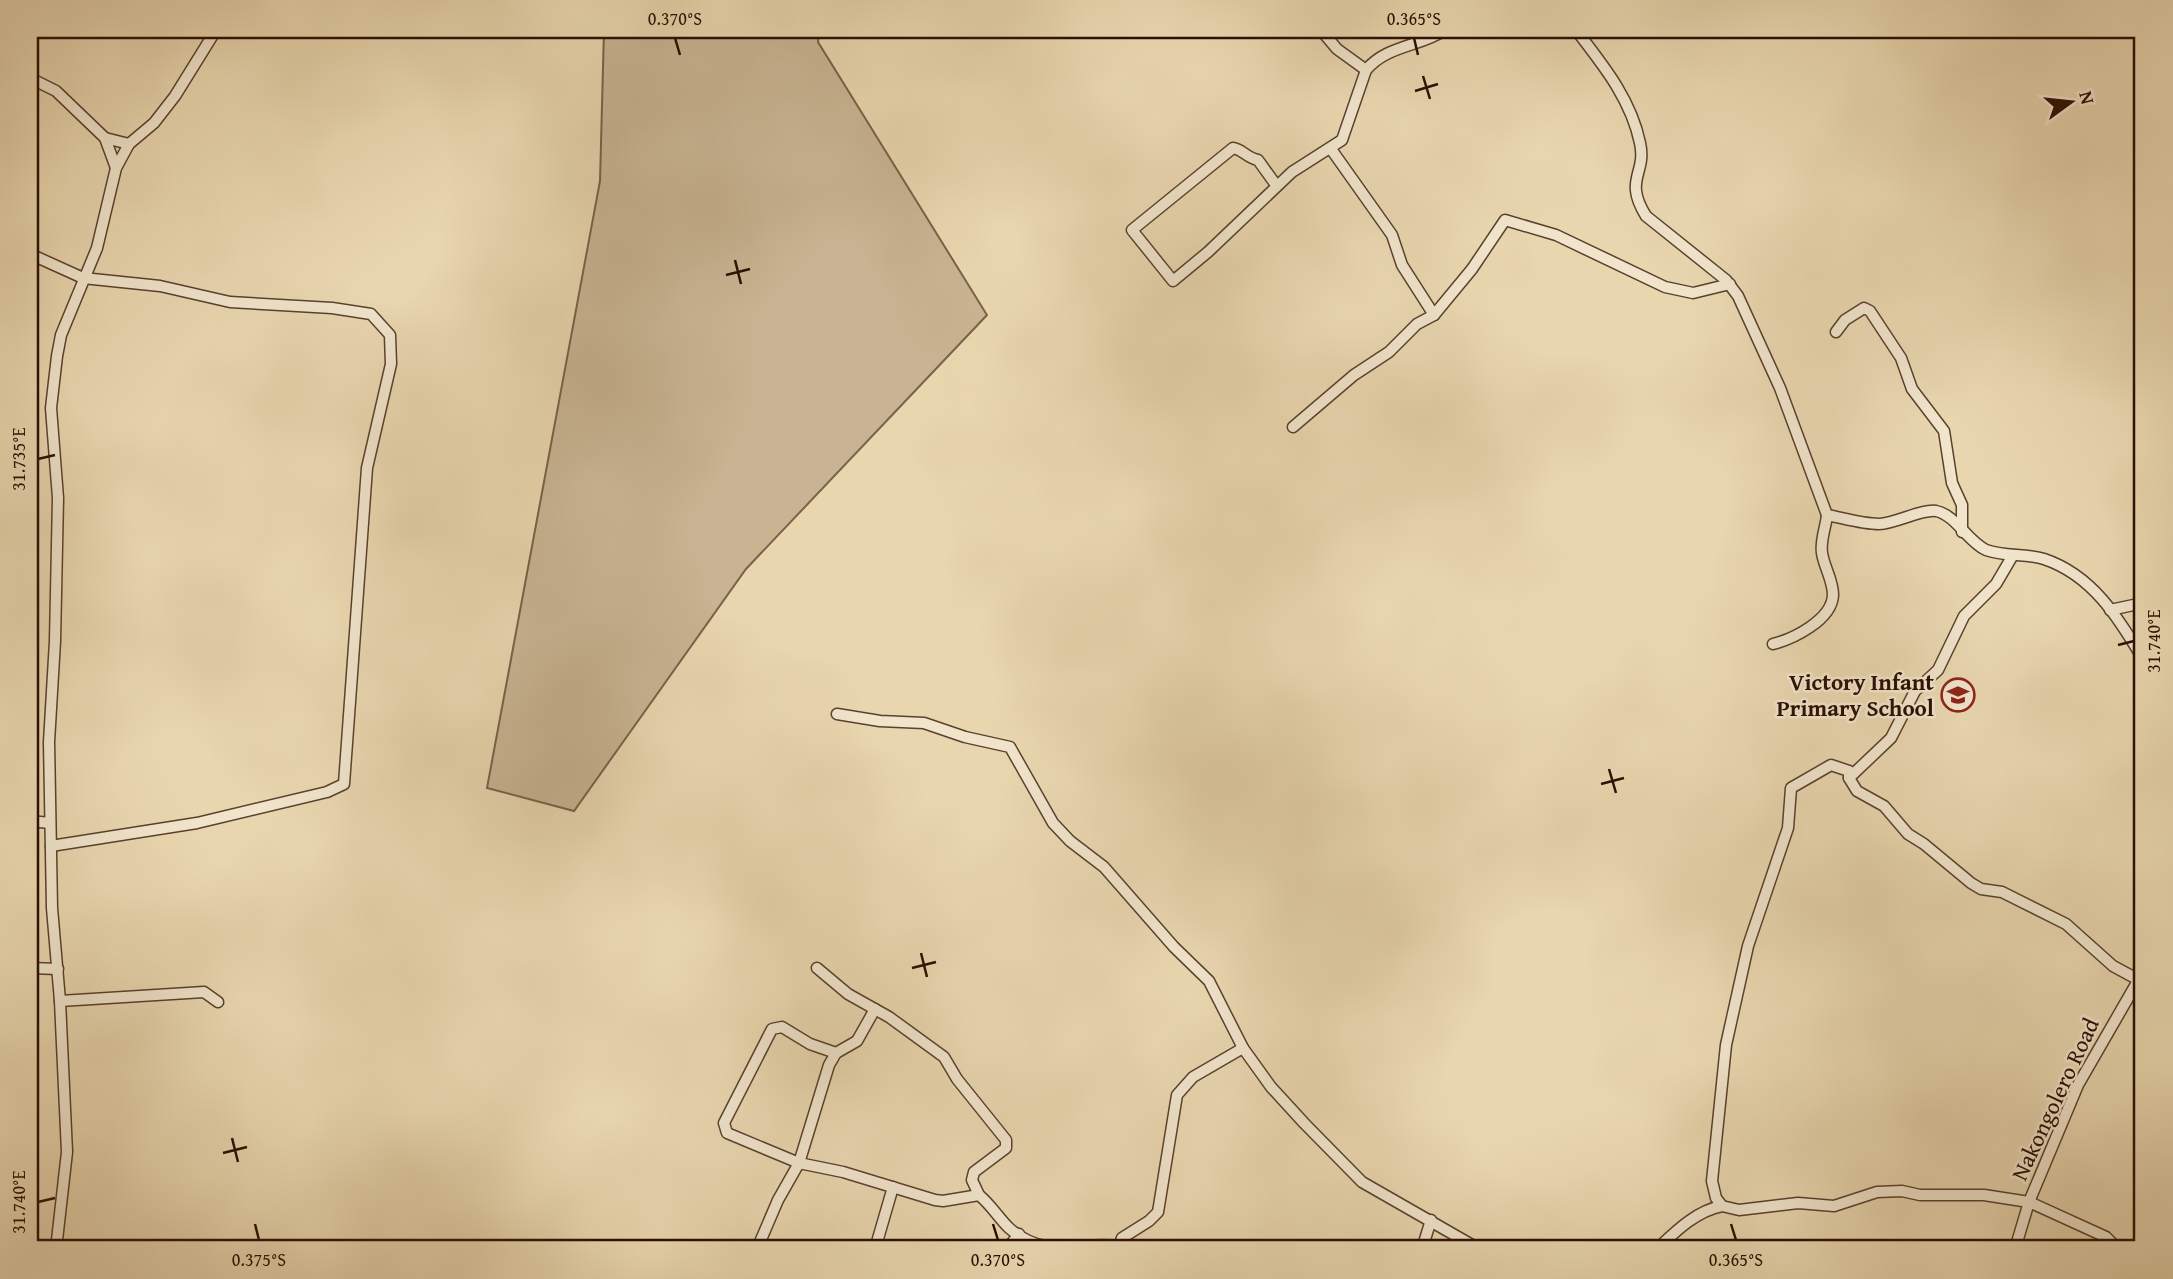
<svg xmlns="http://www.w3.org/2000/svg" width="2173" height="1279" font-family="'Gentium Book Plus',serif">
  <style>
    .green { fill: #c8b492; stroke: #7a614a; stroke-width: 2 }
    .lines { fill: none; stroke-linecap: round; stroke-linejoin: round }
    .minor-casing { stroke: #5a402e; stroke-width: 13 }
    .minor { stroke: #f0e4cb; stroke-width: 10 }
    .ticks { fill: none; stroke: #2b0e03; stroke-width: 2.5 }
    .labels { text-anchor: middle; stroke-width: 5; stroke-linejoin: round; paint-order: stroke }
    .poi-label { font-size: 23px; font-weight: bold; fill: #2b0e03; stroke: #f0e4cb; text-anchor: end }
    .street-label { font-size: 23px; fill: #2b0e03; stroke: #f0e4cb }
    .neatline { fill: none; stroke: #2b0e03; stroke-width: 2.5 }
    .ticks-label { font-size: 18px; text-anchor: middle; fill: #2b0e03 }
  </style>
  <rect width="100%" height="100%" fill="#e8d6af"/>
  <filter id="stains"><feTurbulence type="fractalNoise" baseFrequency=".00286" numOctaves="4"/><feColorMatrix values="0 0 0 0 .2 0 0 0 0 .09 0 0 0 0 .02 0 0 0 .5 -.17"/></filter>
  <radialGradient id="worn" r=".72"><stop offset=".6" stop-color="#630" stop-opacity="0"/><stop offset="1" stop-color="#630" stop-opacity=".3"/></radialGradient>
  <path class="green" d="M604 30H820L818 42 987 315 746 569 574 811 487 788 600 181Z"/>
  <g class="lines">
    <defs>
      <g id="minor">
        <path d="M1321 30 1337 49 1366 70"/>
        <path d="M1576 30C1603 65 1631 99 1640 143 1647 174 1623 179 1646 216L1726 280 1738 296 1780 388 1827 515C1843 518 1862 524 1879 524 1897 523 1921 509 1936 511 1956 515 1967 541 1986 550 2005 557 2025 553 2044 559 2092 575 2118 617 2143 659"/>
        <path d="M30 78 56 91 105 138 116 168"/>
        <path d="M105 138 129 144"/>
        <path d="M1331 149 1392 235 1402 265 1434 315"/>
        <path d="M1276 185 1258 160C1247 158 1242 149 1233 148L1132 230 1173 281 1208 252 1292 172 1342 140 1366 70C1387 45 1419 47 1445 30"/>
        <path d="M30 254 83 278 160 286 230 302 332 308 371 314 390 335 391 364 367 468 344 784 327 792 197 823 51 846"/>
        <path d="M1836 332 1845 320 1864 308 1870 311 1901 358 1912 389 1944 431 1952 483 1962 505V532"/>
        <path d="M1293 427 1354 375 1389 352 1417 324 1434 315 1472 269 1505 220 1556 235 1665 287 1693 293 1730 284"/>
        <path d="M2110 610 2143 603"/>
        <path d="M1773 644C1793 639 1832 620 1833 595 1833 580 1824 567 1822 553 1820 540 1826 527 1827 515"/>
        <path d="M837 714 880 721 924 723 965 737 1010 747 1053 823 1070 841 1104 867 1174 947 1209 981 1243 1048 1271 1087 1304 1123 1362 1182 1479 1249"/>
        <path d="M1849 778 1891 738 1915 691 1938 670 1964 616 1996 584 2013 555"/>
        <path d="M30 821 50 823"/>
        <path d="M30 968 58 969"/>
        <path d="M817 968 848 994 889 1017 944 1057 957 1079 1006 1140V1148L974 1172 972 1180 979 1195"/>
        <path d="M60 1001 204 992 218 1002"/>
        <path d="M836 1053 810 1044 782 1027 772 1029 724 1123 727 1133 799 1163 843 1172 935 1200 943 1201 979 1195C991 1205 998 1217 1009 1228 1045 1260 1077 1241 1119 1246"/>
        <path d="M56 1249 67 1152 60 1001 52 908 49 742 55 641 58 498 51 408 57 356 61 335 97 248 116 168 129 144 154 123 175 96 216 30"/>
        <path d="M757 1249 778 1200 799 1163 829 1065 836 1053 857 1041 875 1009"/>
        <path d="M875 1249 893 1187"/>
        <path d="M1007 1249 1019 1234"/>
        <path d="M1118 1249 1122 1238 1149 1221 1158 1212 1177 1095 1193 1077 1243 1048"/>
        <path d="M1422 1249 1431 1220"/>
        <path d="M1657 1249C1676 1231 1696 1211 1722 1206"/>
        <path d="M2015 1249 2029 1202 2078 1085 2143 972"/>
        <path d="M2118 1249 2106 1237 2029 1202 1984 1195H1920L1902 1191 1877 1192 1834 1206 1798 1203 1739 1210 1722 1206 1716 1198 1712 1181 1726 1045 1748 946 1788 828 1791 788 1831 765 1849 771V778L1857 791 1884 806 1908 834 1924 844 1971 883 1981 889 2002 892 2066 924 2113 966 2137 979"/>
      </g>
    </defs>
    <use href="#minor" class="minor-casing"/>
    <use href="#minor" class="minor"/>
  </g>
  <path class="ticks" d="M675 38 680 55M1414 38 1418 55M1423 76 1430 99M1415 91 1438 84M735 260 741 284M726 275 750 269M38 459 55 455M2118 645 2134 641M1609 769 1616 793M1601 784 1624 778M921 953 927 977M912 968 936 962M232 1138 238 1162M223 1153 247 1147M38 1202 55 1198M255 1224 259 1240M993 1224 998 1240M1731 1224 1736 1240"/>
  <defs>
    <symbol id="school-ring" viewBox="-11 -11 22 22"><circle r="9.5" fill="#f0e4cb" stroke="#8f2418" stroke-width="1.5"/><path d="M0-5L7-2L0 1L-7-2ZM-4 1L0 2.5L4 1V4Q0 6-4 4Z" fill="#8f2418"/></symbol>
  </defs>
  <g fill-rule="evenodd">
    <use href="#school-ring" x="1939" y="676" width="38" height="38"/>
  </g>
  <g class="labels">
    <g class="poi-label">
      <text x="1934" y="690">Victory Infant<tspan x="1934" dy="26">Primary School</tspan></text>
    </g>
    <g class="street-label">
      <text transform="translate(2055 1099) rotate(-65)" y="8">Nakongolero Road</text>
    </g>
  </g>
  <rect width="2173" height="1279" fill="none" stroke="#e8d6af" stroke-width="77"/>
  <g transform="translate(2071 102) rotate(75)" stroke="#f0e4cb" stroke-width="5" paint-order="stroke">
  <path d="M0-5L12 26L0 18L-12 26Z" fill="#2b0e03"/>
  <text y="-10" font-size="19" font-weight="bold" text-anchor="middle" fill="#2b0e03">N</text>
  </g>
  <rect x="38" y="38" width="2096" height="1202" class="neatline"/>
  <g class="ticks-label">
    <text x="675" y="25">0.370°S</text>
    <text x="1414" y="25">0.365°S</text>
    <text transform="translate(19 459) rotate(-90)" y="6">31.735°E</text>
    <text transform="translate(2154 641) rotate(-90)" y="6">31.740°E</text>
    <text transform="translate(19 1202) rotate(-90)" y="6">31.740°E</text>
    <text x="259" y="1266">0.375°S</text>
    <text x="998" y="1266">0.370°S</text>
    <text x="1736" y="1266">0.365°S</text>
  </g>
  <rect width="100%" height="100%" filter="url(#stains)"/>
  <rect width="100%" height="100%" fill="url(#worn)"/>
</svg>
